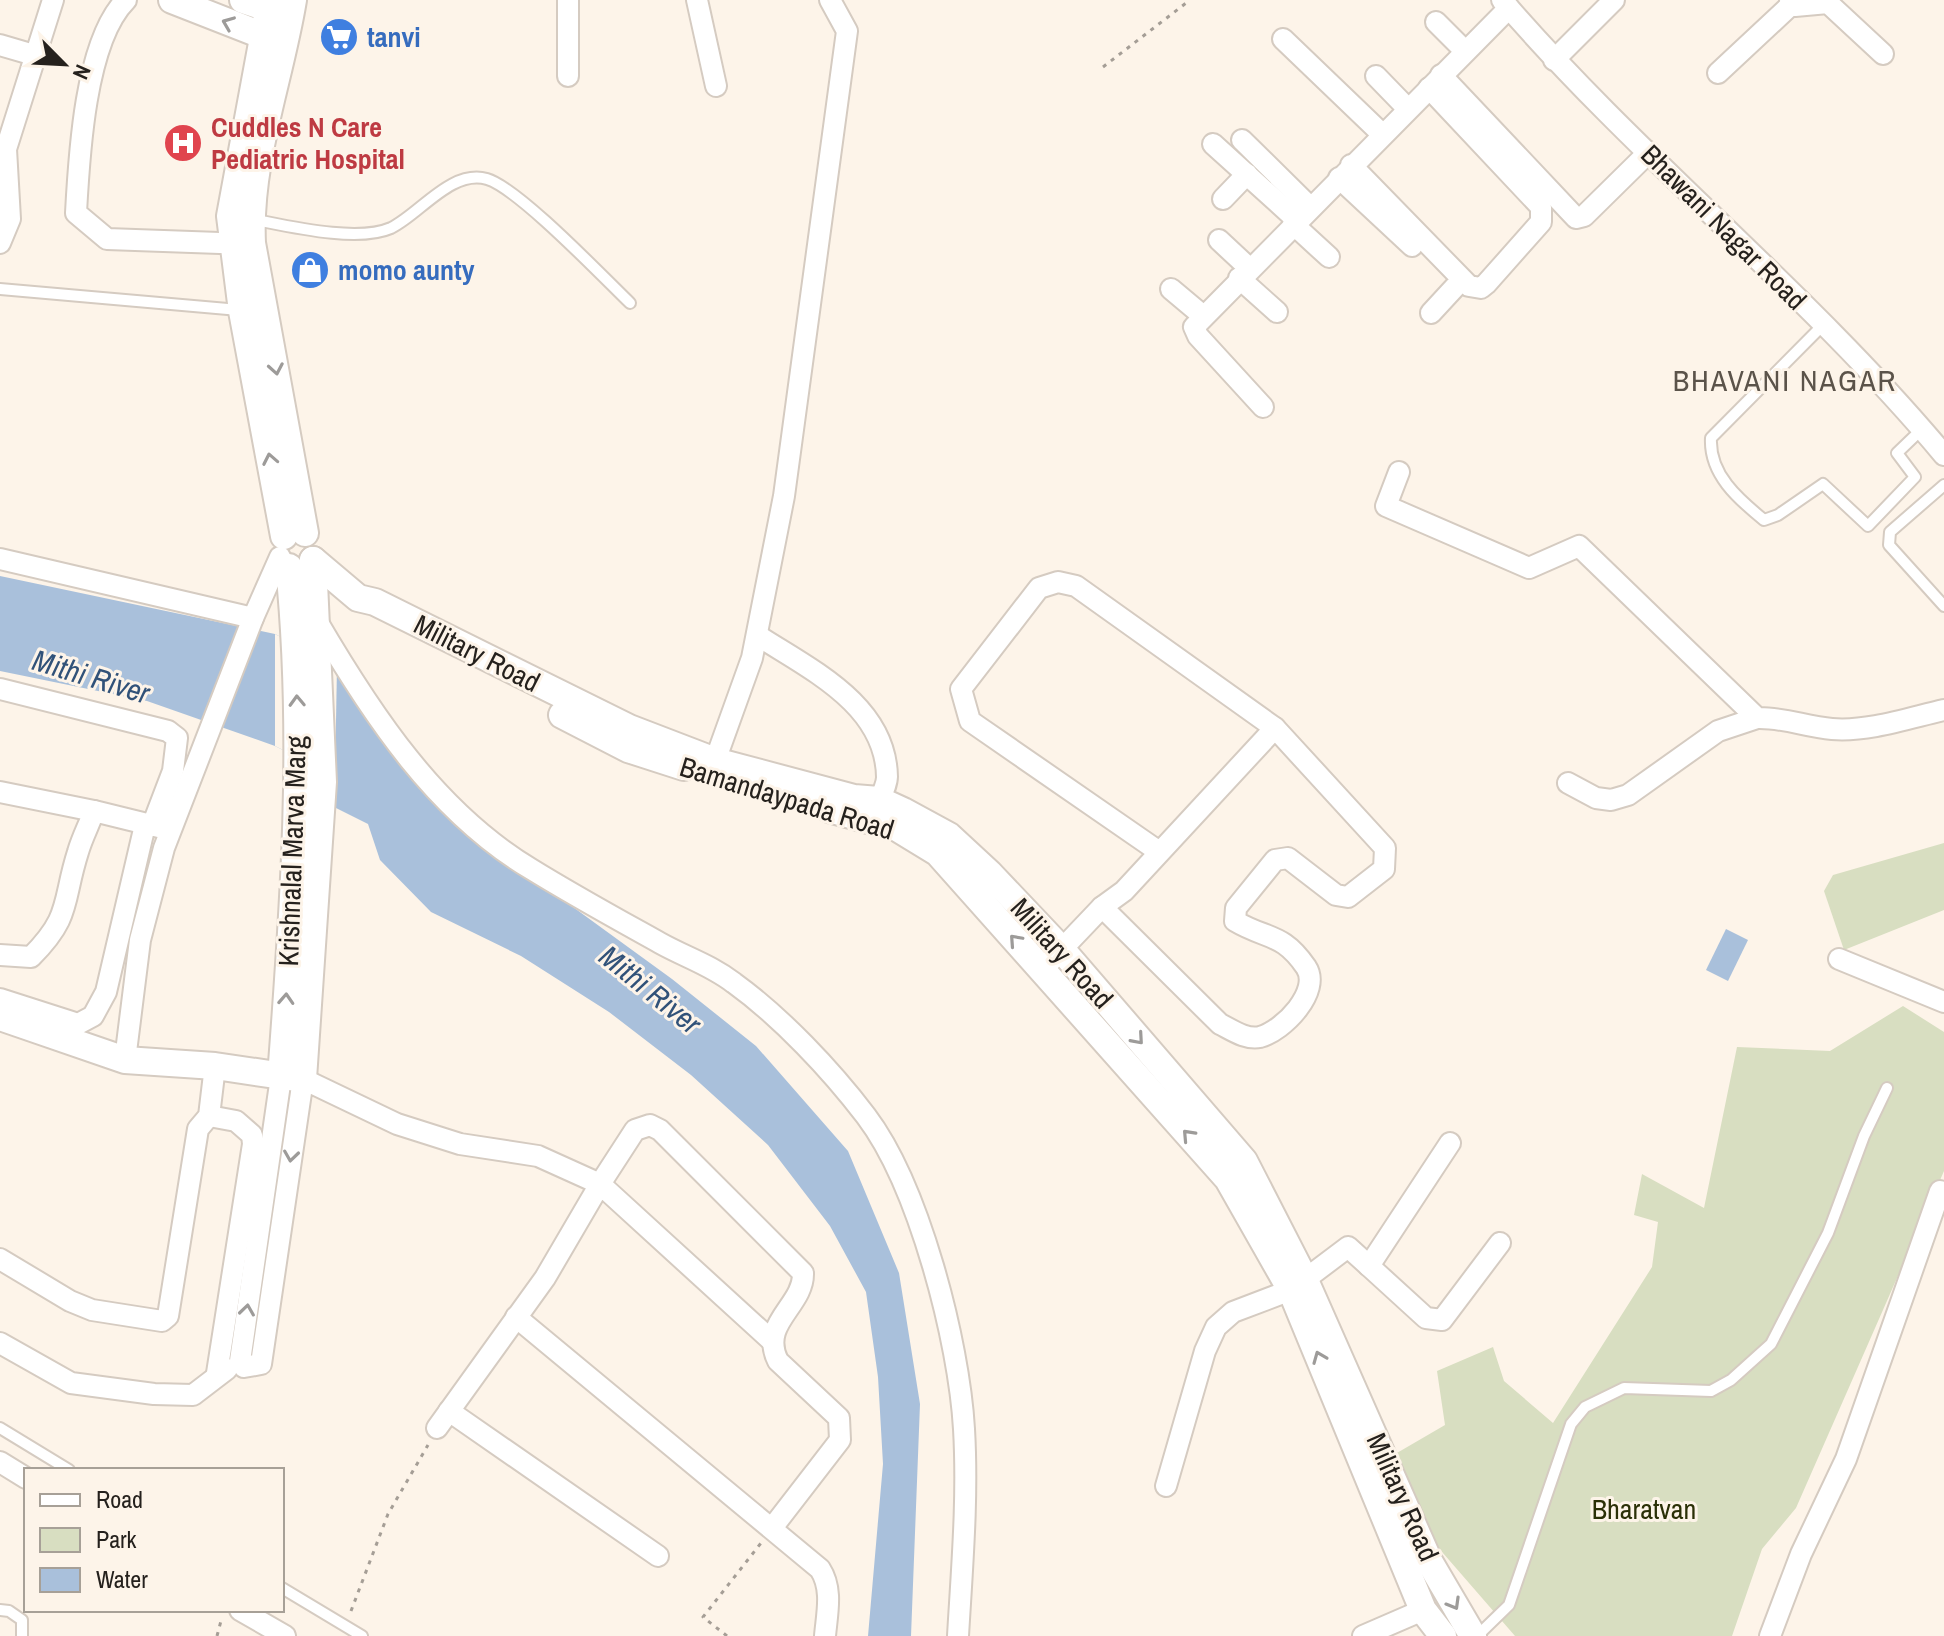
<svg xmlns="http://www.w3.org/2000/svg" width="1944" height="1636" font-family="'Archivo Narrow',sans-serif">
  <style>
    .green { fill: #d8dec1 }
    .water { fill: #a9c0db }
    .pier { fill: #fdf4e9 }
    .lines { fill: none; stroke-linecap: round; stroke-linejoin: round }
    .service-casing { stroke: #d5cbc1; stroke-width: 14 }
    .minor-casing { stroke: #d5cbc1; stroke-width: 24 }
    .tertiary-casing { stroke: #d5cbc1; stroke-width: 30 }
    .path { stroke: #a59e96; stroke-width: 3; stroke-dasharray: 4 6; stroke-linecap: butt }
    .service { stroke: #fff; stroke-width: 10 }
    .minor { stroke: #fff; stroke-width: 20 }
    .tertiary { stroke: #fff; stroke-width: 26 }
    .oneway { stroke: #9d9b99 }
    .labels { text-anchor: middle; stroke-width: 6; stroke-linejoin: round; paint-order: stroke }
    .shop-label { font-size: 28px; font-weight: bold; fill: #366cbe; stroke: #fdf4e9; text-anchor: start }
    .health-label { font-size: 28px; font-weight: bold; fill: #be3a42; stroke: #fdf4e9; text-anchor: start }
    .street-label { font-size: 28px; fill: #25211d; stroke: #fdf4e9 }
    .park-label { font-size: 28px; fill: #2b3007; stroke: #fdf4e9 }
    .neighbourhood-label { font-size: 30px; letter-spacing: 2px; fill: #5b534a; stroke: #fdf4e9 }
    .water-label { font-size: 30px; font-style: italic; fill: #315279; stroke: #fdf4e9 }
  </style>
  <rect width="100%" height="100%" fill="#fdf4e9"/>
  <g class="green">
    <path d="M1944 843V910L1844 950 1824 891 1833 875Z"/>
    <path d="M1903 1006 1944 1032V1171L1796 1508 1762 1549 1732 1636H1515L1436 1545 1390 1457 1445 1425 1437 1371 1493 1347 1504 1381 1553 1423 1652 1267 1658 1222 1634 1215 1642 1174 1704 1208 1737 1047 1830 1051Z"/>
  </g>
  <g class="water">
    <path d="M0 576 275 634 337 666 441 811 672 979 756 1046 848 1151 899 1273 920 1404 911 1636H868L883 1464 878 1377 866 1292 830 1226 768 1145 691 1075 609 1012 521 956 431 912 380 860 368 824 336 808 335 776 275 746 147 701 0 671Z"/>
    <path d="M1726 929 1748 940 1728 981 1706 970Z"/>
  </g>
  <path class="pier" d="M275 634 337 666 335 776 275 746Z"/>
  <g class="lines">
    <defs>
      <g id="service">
        <path d="M251 219C288 226 357 243 391 228 420 214 451 169 487 179 518 188 602 276 630 303"/>
        <path d="M0 289 239 310"/>
        <path d="M1822 326 1711 438C1709 474 1738 499 1764 520L1778 515 1823 484 1868 526 1915 477 1897 453 1922 429"/>
        <path d="M1944 485 1890 532 1889 545 1944 606"/>
        <path d="M0 1428 69 1470"/>
        <path d="M282 1588 362 1636"/>
        <path d="M0 1610 9 1611 22 1620V1636"/>
        <path d="M1477 1636 1509 1605 1571 1424 1585 1407 1624 1388 1711 1391 1731 1380 1771 1344 1828 1233 1864 1136 1887 1088"/>
      </g>
      <g id="minor">
        <path d="M126 0C85 41 79 156 76 213L107 239 248 244"/>
        <path d="M568 0V76"/>
        <path d="M697 0 716 86"/>
        <path d="M1502 0C1640 160 1809 293 1944 455"/>
        <path d="M1790 0 1795 6 1828 3 1883 54"/>
        <path d="M1436 22 1465 51"/>
        <path d="M1283 39 1382 134"/>
        <path d="M0 45 34 55"/>
        <path d="M1554 60 1614 0"/>
        <path d="M1718 73 1793 3"/>
        <path d="M1441 75 1576 218 1584 216 1649 152"/>
        <path d="M1376 76 1408 109"/>
        <path d="M1242 140 1310 207"/>
        <path d="M1213 144 1297 220"/>
        <path d="M1351 165 1469 286 1481 288 1486 284 1541 222V207L1429 88"/>
        <path d="M1339 178 1412 246"/>
        <path d="M1223 199 1247 174"/>
        <path d="M1293 224 1329 257"/>
        <path d="M1219 240 1249 268"/>
        <path d="M0 243 10 219 6 149 53 0"/>
        <path d="M1239 278 1277 312"/>
        <path d="M1171 289 1202 315"/>
        <path d="M1431 313 1455 287"/>
        <path d="M1263 407 1198 336 1194 327 1509 8"/>
        <path d="M1399 472 1386 506 1529 568 1579 546 1757 718C1783 717 1806 727 1832 729 1868 732 1909 718 1944 710"/>
        <path d="M0 559 253 618"/>
        <path d="M317 621C372 715 436 812 531 869 573 895 617 919 660 943 685 957 711 965 734 983 781 1017 831 1070 866 1116 919 1186 959 1341 964 1429 968 1498 962 1567 958 1636"/>
        <path d="M757 635C809 669 886 704 887 777 887 787 878 802 874 812"/>
        <path d="M0 689 168 731 177 738 173 771 152 826"/>
        <path d="M715 761 752 658 784 496 847 31 830 0"/>
        <path d="M1568 783 1596 798 1611 800 1628 795 1718 731 1757 718"/>
        <path d="M0 792 94 811"/>
        <path d="M1102 907 1220 1024C1232 1030 1246 1040 1260 1037 1283 1031 1322 991 1306 967 1282 932 1267 940 1235 921L1236 908 1275 860 1288 858 1336 895 1348 897 1384 869 1385 848 1275 728"/>
        <path d="M0 955 31 957C72 916 62 902 78 852 82 838 89 825 94 811L159 827"/>
        <path d="M1839 959 1944 1002"/>
        <path d="M1042 970 1102 907 1124 891 1275 728 1076 586 1058 582 1039 588 961 689 970 721 1158 851"/>
        <path d="M0 999 78 1024 93 1016 106 992 145 825"/>
        <path d="M125 1060 140 940 164 848 253 618 280 557"/>
        <path d="M281 1077 240 1361 244 1367 261 1364 303 1079 397 1124 460 1144 538 1156 600 1184 635 1130 650 1125 660 1130 803 1273C804 1306 759 1323 778 1361L839 1418 840 1440 772 1528"/>
        <path d="M209 1116 236 1121 252 1135 253 1144 217 1373"/>
        <path d="M0 1259 70 1301 92 1310 162 1321 168 1316 198 1129 209 1116 215 1066"/>
        <path d="M1369 1266 1426 1318 1442 1320 1500 1243"/>
        <path d="M516 1317 820 1569C833 1589 827 1613 825 1636"/>
        <path d="M0 1343 71 1383 154 1394 193 1395 227 1369"/>
        <path d="M449 1411 658 1556"/>
        <path d="M437 1428 545 1278 600 1184 772 1341"/>
        <path d="M0 1462 26 1478"/>
        <path d="M1166 1486 1205 1351 1216 1327 1233 1312 1291 1290 1348 1247 1369 1266 1450 1143"/>
        <path d="M240 1610 285 1636"/>
        <path d="M1363 1636 1423 1610"/>
        <path d="M1770 1636 1801 1554 1846 1459 1940 1191"/>
      </g>
      <g id="tertiary">
        <path d="M172 0 282 43"/>
        <path d="M243 0 285 14"/>
        <path d="M270 0 230 216 242 311 284 536"/>
        <path d="M293 0C280 80 248 161 252 243L305 533"/>
        <path d="M313 560 358 598 375 602 629 728 715 761 854 798 879 800 903 811 949 836 989 873 1062 950 1244 1161 1304 1278 1429 1561 1473 1636"/>
        <path d="M562 715 628 749 684 767"/>
        <path d="M829 809 897 828 938 853 1228 1179 1291 1290 1423 1610 1443 1636"/>
        <path d="M0 1017 125 1060 215 1066 303 1079 323 782 313 560"/>
        <path d="M281 1077C294 907 306 737 289 567"/>
      </g>
    </defs>
    <use href="#service" class="service-casing"/>
    <use href="#minor" class="minor-casing"/>
    <use href="#tertiary" class="tertiary-casing"/>
    <g class="path">
      <path d="M1103 67 1190 0"/>
      <path d="M351 1611 388 1514 428 1445"/>
      <path d="M217 1636 222 1617"/>
      <path d="M727 1636 703 1617 761 1543"/>
    </g>
    <use href="#service" class="service"/>
    <use href="#minor" class="minor"/>
    <use href="#tertiary" class="tertiary"/>
  </g>
  <defs><path id="oneway-chevron" d="M-2-3.5L2.5 0L-2 3.5" fill="none" stroke-width="1.6" stroke-linecap="round" stroke-linejoin="round" transform="scale(2)"/></defs>
  <g class="oneway">
    <use href="#oneway-chevron" transform="translate(228 23) rotate(-158)"/>
    <use href="#oneway-chevron" transform="translate(276 369) rotate(80)"/>
    <use href="#oneway-chevron" transform="translate(270 459) rotate(-101)"/>
    <use href="#oneway-chevron" transform="translate(297 701) rotate(-92)"/>
    <use href="#oneway-chevron" transform="translate(1015 940) rotate(-132)"/>
    <use href="#oneway-chevron" transform="translate(286 999) rotate(-87)"/>
    <use href="#oneway-chevron" transform="translate(1138 1039) rotate(49)"/>
    <use href="#oneway-chevron" transform="translate(1188 1135) rotate(-133)"/>
    <use href="#oneway-chevron" transform="translate(291 1156) rotate(98)"/>
    <use href="#oneway-chevron" transform="translate(247 1310) rotate(-82)"/>
    <use href="#oneway-chevron" transform="translate(1319 1357) rotate(-112)"/>
    <use href="#oneway-chevron" transform="translate(1454 1604) rotate(60)"/>
  </g>
  <defs>
    <symbol id="supermarket-disc" viewBox="-11 -11 22 22"><circle r="9.5" fill="#3f7fe0" stroke="#fdf4e9"/><path d="M-6-5.5h2.5l.6 2H6L4.5 2H-2.5L-4.4-4H-6ZM-1.5 3.2a1.3 1.3 0 1 0 .1 0ZM3 3.2a1.3 1.3 0 1 0 .1 0Z" fill="#fff"/></symbol>
    <symbol id="hospital-disc" viewBox="-11 -11 22 22"><circle r="9.5" fill="#e0444e" stroke="#fdf4e9"/><path d="M-5-5h3v3.5h4V-5h3V5h-3V1.5h-4V5h-3Z" fill="#fff"/></symbol>
    <symbol id="shop-disc" viewBox="-11 -11 22 22"><circle r="9.5" fill="#3f7fe0" stroke="#fdf4e9"/><path d="M-5-2.5h2.3a2.7 3.5 0 0 1 5.4 0H5L5.5 6h-11ZM-1.5-2.5h3a1.5 2.3 0 0 0-3 0Z" fill="#fff"/></symbol>
  </defs>
  <g fill-rule="evenodd">
    <use href="#supermarket-disc" x="317" y="15" width="44" height="44"/>
    <use href="#hospital-disc" x="161" y="121" width="44" height="44"/>
    <use href="#shop-disc" x="288" y="248" width="44" height="44"/>
  </g>
  <g class="labels">
    <g class="shop-label">
      <text x="367" y="47">tanvi</text>
      <text x="338" y="280">momo aunty</text>
    </g>
    <g class="health-label">
      <text x="211" y="137">Cuddles N Care<tspan x="211" dy="32">Pediatric Hospital</tspan></text>
    </g>
    <g class="street-label">
      <text transform="translate(1724 227) rotate(45)" y="10">Bhawani Nagar Road</text>
      <text transform="translate(477 653) rotate(27)" y="10">Military Road</text>
      <text transform="translate(787 798) rotate(17)" y="10">Bamandaypada Road</text>
      <text transform="translate(292 851) rotate(-88)" y="10">Krishnalal Marva Marg</text>
      <text transform="translate(1062 953) rotate(48)" y="10">Military Road</text>
      <text transform="translate(1403 1497) rotate(66)" y="10">Military Road</text>
    </g>
    <g class="park-label">
      <text x="1644" y="1519">Bharatvan</text>
    </g>
    <g class="neighbourhood-label">
      <text x="1785" y="391">BHAVANI NAGAR</text>
    </g>
    <g class="water-label">
      <text transform="translate(91 677) rotate(17)" y="10">Mithi River</text>
      <text transform="translate(650 990) rotate(39)" y="10">Mithi River</text>
    </g>
  </g>
  <rect x="24" y="1468" width="260" height="144" fill="#fdf4e9" stroke="#a7a097" stroke-width="2"/>
  <rect x="40" y="1494" width="40" height="12" fill="#ffffff" stroke="#a7a097" stroke-width="2"/>
  <text x="96" y="1508" font-size="24" fill="#25211d">Road</text>
  <rect x="40" y="1528" width="40" height="24" fill="#d8dec1" stroke="#a7a097" stroke-width="2"/>
  <text x="96" y="1548" font-size="24" fill="#25211d">Park</text>
  <rect x="40" y="1568" width="40" height="24" fill="#a9c0db" stroke="#a7a097" stroke-width="2"/>
  <text x="96" y="1588" font-size="24" fill="#25211d">Water</text>
  <g transform="translate(64 64) rotate(114)" stroke="#fdf4e9" stroke-width="6" paint-order="stroke">
  <path d="M0-6L14 30L0 20L-14 30Z" fill="#25211d"/>
  <text y="-12" font-size="22" font-weight="bold" text-anchor="middle" fill="#25211d">N</text>
  </g>
</svg>
